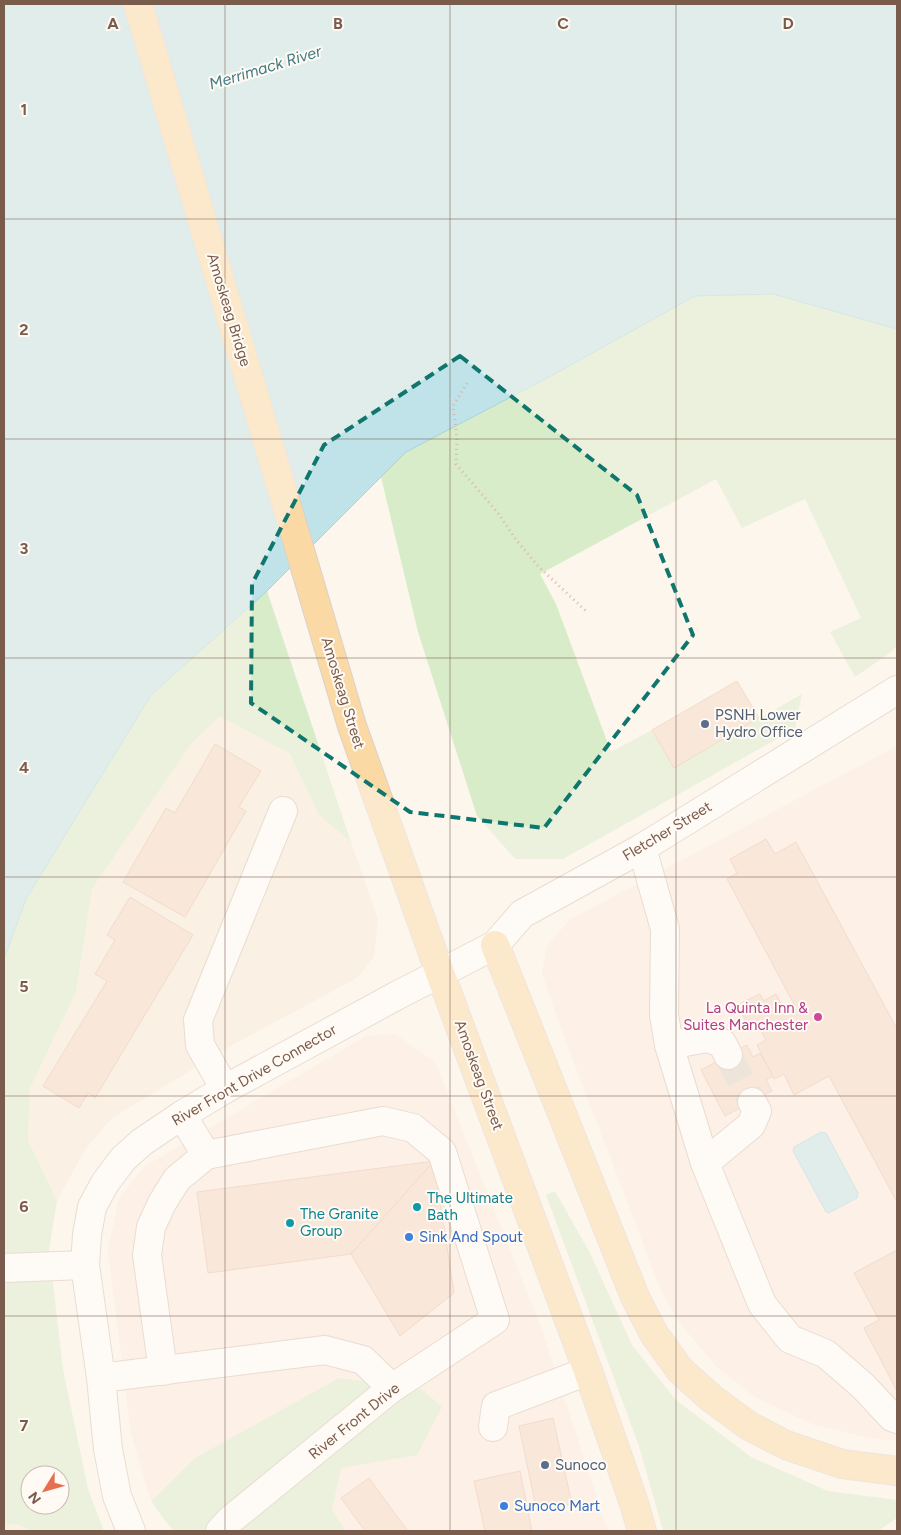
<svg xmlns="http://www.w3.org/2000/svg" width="901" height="1535" font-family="Figtree,sans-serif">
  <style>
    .residential { fill: #f5e8da }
    .commercial { fill: #fde8e0 }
    .green { fill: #d8ecc9; fill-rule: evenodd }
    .water { fill: #bfe3e8; stroke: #a5d3da }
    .building { fill: #f3d5c3; stroke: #e6bba3 }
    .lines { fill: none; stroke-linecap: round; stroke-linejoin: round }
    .minor-tunnel { stroke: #dcd0c4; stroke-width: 28; stroke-dasharray: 28 14; stroke-linecap: butt }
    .minor-casing { stroke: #d1beb0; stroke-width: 30 }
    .major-casing { stroke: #dad1cd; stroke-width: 30 }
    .path { stroke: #d9b8a5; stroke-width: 3; stroke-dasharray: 1 4; stroke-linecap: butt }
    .minor { stroke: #fff; stroke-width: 28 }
    .major { stroke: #fbd9a5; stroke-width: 28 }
    .marked { fill: none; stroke: #0f766e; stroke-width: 4; stroke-dasharray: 10 6; stroke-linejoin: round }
    .grid { fill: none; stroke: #7a5c4d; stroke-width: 1; stroke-opacity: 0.55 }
    .service-dot { fill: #5c6f8a; stroke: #fffaf3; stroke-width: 2 }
    .hotel-dot { fill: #d1479c; stroke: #fffaf3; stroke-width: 2 }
    .culture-dot { fill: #0f9aa8; stroke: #fffaf3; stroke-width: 2 }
    .shop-dot { fill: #3f7fe0; stroke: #fffaf3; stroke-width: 2 }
    .labels { text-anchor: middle; stroke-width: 4; stroke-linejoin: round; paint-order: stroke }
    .street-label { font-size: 15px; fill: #7a5c4d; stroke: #fffaf3 }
    .service-label { font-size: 15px; fill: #4e5e75; stroke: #fffaf3; text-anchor: start }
    .hotel-label { font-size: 15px; fill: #b23c85; stroke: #fffaf3; text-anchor: end }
    .culture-label { font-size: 15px; fill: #0d838f; stroke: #fffaf3; text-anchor: start }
    .shop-label { font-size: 15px; fill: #366cbe; stroke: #fffaf3; text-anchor: start }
    .water-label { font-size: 16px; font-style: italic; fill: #437c86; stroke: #fffaf3 }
    .grid-label { font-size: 16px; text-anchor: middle; font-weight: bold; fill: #7a5c4d; stroke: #fffaf3; stroke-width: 4; stroke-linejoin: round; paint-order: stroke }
  </style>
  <rect width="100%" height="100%" fill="#fdf6ec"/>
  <g class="residential">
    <path d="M221 715 290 754 319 815 351 842 378 919 374 957 357 978 236 1043 112 1118 84 1151 57 1201 28 1140 30 1088 76 992 92 889 191 744Z"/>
    <path d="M18 1524 30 1531H4V1525Z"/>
  </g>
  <g class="commercial">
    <path d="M897 746V1441L871 1438 814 1425 755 1397 717 1367 681 1325 662 1293 561 1029 542 973 547 946 569 920Z"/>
    <path d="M395 1034 435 1062 542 1330 608 1531H173L151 1501 131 1434 108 1250 119 1198 145 1166 366 1036Z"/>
  </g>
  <g class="green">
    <path d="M773 294 897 329V646L890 653 855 677 830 632 861 618 805 499 742 528 716 479 540 574 556 604 611 752 652 730 674 767 802 694 795 729 563 859H515L477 816 418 632 381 477 406 452 551 376 695 296Z"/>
    <path d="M267 591 351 842 319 815 290 754 220 716 191 744 92 889 76 992 30 1088 28 1140 57 1201 49 1249 63 1369 88 1489 104 1531H30L18 1524 4 1525V959L26 899 151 695ZM30 1475H60V1505H30Z"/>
    <path d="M555 1191 590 1253 632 1345 676 1400 751 1457 828 1491 897 1500V1518L878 1531H663L639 1446 546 1195Z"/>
    <path d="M339 1378 422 1389 442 1407 417 1455 341 1468 332 1510 346 1531H173L151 1501 195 1458Z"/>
  </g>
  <g class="water">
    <path d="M4 4H897V329L773 294 695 296 551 376 406 452 267 591 151 695 26 899 4 959Z"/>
    <path d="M821 1132 826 1133 858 1193 857 1198 829 1213 826 1212 793 1151 794 1147Z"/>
  </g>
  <g class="building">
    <path d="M737 681 759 718 674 768 652 730Z"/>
    <path d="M215 744 261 771 239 807 246 811 185 917 123 882 166 808 175 813Z"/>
    <path d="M766 839 775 854 796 842 897 1029V1202L829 1076 794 1095 784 1074 774 1079 757 1045 766 1040 757 1024 750 1028 737 1005 760 994 764 1001 776 994 785 1011 795 1006 727 879 737 873 730 859Z"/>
    <path d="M130 897 193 935 95 1098 88 1093 79 1108 43 1086 107 981 95 974 115 940 107 935Z"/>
    <path d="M747 1045 753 1057 760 1053 773 1076 766 1080 772 1091 725 1116 701 1070Z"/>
    <path d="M434 1161 351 1254 208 1273 197 1192Z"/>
    <path d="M434 1161 454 1293 400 1336 351 1254Z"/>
    <path d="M897 1250V1391L864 1328 879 1320 854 1273Z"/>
    <path d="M553 1418 572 1504 537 1512 519 1426Z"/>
    <path d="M520 1471 532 1531H485L474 1481Z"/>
    <path d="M369 1478 407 1530 405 1531H365L341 1498Z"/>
  </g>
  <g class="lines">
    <path class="minor-tunnel" d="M728 1055 752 1102"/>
    <defs>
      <g id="minor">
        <path d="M642 848 665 929 664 1015 669 1045 705 1163 762 1304 790 1339 826 1354 863 1386 892 1417 897 1419"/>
        <path d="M669 1045 707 1038 722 1043 728 1055"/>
        <path d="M225 1089 200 1045 198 1020 283 811"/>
        <path d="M182 1115 206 1155 383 1121 413 1128 442 1152 495 1320 392 1388 229 1521 220 1531"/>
        <path d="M705 1163 751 1125 757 1111 752 1102"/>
        <path d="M4 1268 85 1265"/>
        <path d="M163 1371 147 1255 151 1227 162 1203 177 1179 206 1155"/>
        <path d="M101 1378 325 1350 363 1360 392 1388"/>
        <path d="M493 1427 496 1406 588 1371"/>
        <path d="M131 1531 117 1496 108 1449 101 1378 85 1265 87 1235 92 1207 105 1183 123 1159 142 1142 182 1115 225 1089 396 996 495 945 522 914 642 848 897 690"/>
      </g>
      <g id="major">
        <path d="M138 4 352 726 440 973 588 1371 634 1503 642 1531"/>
        <path d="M495 945 635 1297 654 1334 680 1370 711 1398 749 1426 786 1445 842 1464 897 1471"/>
      </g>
    </defs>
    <use href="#minor" class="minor-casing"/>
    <use href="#major" class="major-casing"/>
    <path class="path" d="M467 383 453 406 457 438 456 464 498 513 517 541 539 567 588 613"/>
    <use href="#minor" class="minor"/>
    <use href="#major" class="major"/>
  </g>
  <path d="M0 0H901V1535H0ZM460 356 637 495 693 635 544 828 410 812 251 703 252 584 324 445Z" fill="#fdf6ec" fill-opacity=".55" fill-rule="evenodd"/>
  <path class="marked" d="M460 356 637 495 693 635 544 828 410 812 251 703 252 584 324 445Z"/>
  <path class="grid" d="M225 4V1531M450 4V1531M676 4V1531M4 219H897M4 439H897M4 658H897M4 877H897M4 1096H897M4 1316H897"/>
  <g class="service-dot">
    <circle cx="705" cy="724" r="5"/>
    <circle cx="545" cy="1465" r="5"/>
  </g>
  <circle class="hotel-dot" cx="818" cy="1017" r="5"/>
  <g class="culture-dot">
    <circle cx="417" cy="1207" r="5"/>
    <circle cx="290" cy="1223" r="5"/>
  </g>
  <g class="shop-dot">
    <circle cx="409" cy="1237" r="5"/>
    <circle cx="504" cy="1506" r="5"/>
  </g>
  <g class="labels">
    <g class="street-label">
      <text transform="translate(229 310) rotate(73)" y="5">Amoskeag Bridge</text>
      <text transform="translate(343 693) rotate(73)" y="5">Amoskeag Street</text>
      <text transform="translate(667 831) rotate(-31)" y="5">Fletcher Street</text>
      <text transform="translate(254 1075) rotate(-30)" y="5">River Front Drive Connector</text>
      <text transform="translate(479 1075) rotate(70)" y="5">Amoskeag Street</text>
      <text transform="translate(354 1421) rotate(-39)" y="5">River Front Drive</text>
    </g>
    <g class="service-label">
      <text x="715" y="720">PSNH Lower<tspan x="715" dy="17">Hydro Office</tspan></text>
      <text x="555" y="1470">Sunoco</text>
    </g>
    <g class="hotel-label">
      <text x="808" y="1013">La Quinta Inn &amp;<tspan x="808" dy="17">Suites Manchester</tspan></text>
    </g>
    <g class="culture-label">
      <text x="427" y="1203">The Ultimate<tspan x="427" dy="17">Bath</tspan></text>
      <text x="300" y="1219">The Granite<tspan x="300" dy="17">Group</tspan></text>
    </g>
    <g class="shop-label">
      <text x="419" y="1242">Sink And Spout</text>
      <text x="514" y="1511">Sunoco Mart</text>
    </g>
    <g class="water-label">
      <text transform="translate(265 67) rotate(-17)" y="6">Merrimack River</text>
    </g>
  </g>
  <g class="grid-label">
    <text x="113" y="29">A</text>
    <text x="338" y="29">B</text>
    <text x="563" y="29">C</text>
    <text x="788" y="29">D</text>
    <text x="24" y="115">1</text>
    <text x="24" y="335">2</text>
    <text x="24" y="554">3</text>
    <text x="24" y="773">4</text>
    <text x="24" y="992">5</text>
    <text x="24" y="1212">6</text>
    <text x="24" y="1431">7</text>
  </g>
  <rect width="901" height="1535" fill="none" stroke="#7a5c4d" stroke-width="10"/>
  <g transform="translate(45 1490) rotate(233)"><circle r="24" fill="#fffaf3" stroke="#cabbb1"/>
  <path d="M0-4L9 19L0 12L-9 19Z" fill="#e76f51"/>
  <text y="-8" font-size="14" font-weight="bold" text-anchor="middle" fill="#7a5c4d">N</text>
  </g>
</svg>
